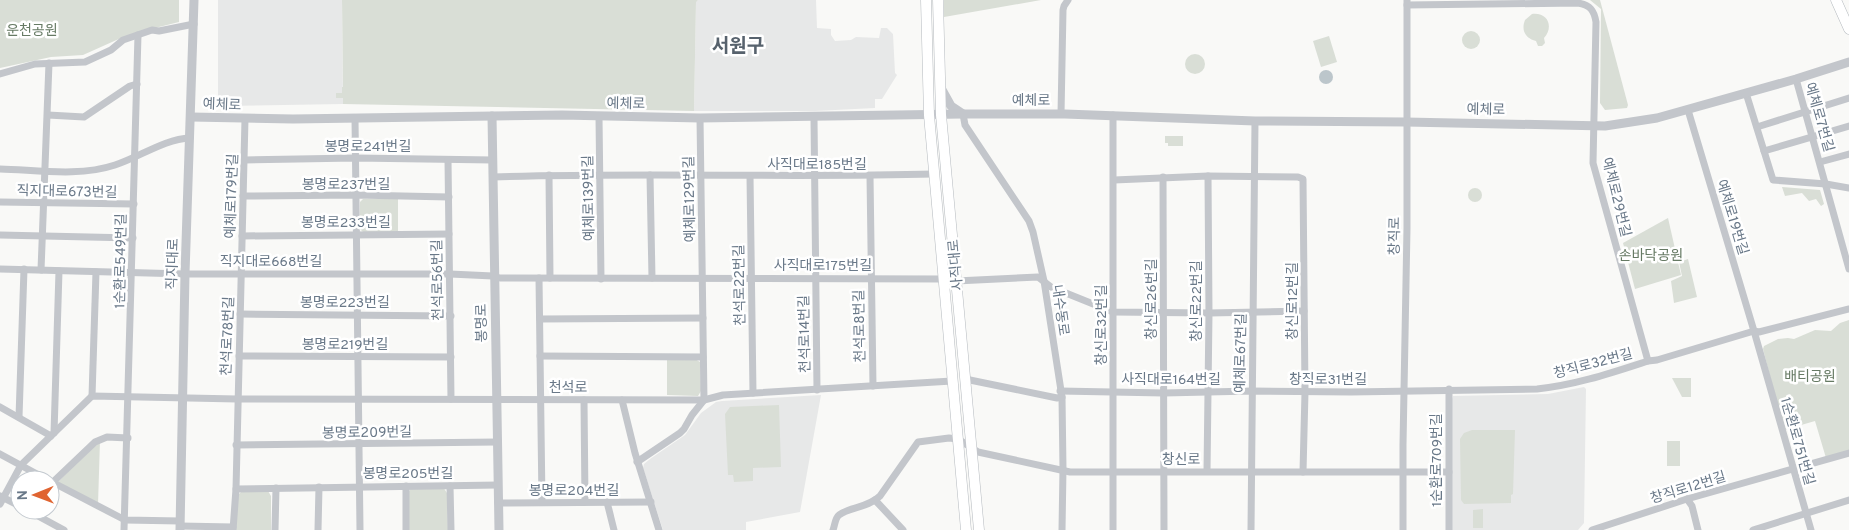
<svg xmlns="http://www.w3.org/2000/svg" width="1849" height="530" font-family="Overpass,'Noto Sans KR',sans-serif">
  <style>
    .built { fill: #e7e8e8 }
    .green { fill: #d9ded6 }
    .water { fill: #bcc6cb }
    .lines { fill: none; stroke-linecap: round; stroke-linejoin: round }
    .secondary-casing { stroke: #b5babf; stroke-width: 11 }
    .minor { stroke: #c3c6cb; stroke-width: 7 }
    .tertiary { stroke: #c3c6cb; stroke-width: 9 }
    .secondary { stroke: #fff; stroke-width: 10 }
    .labels { text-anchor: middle; stroke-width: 5; stroke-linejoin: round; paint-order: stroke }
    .park-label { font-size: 14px; fill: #667a64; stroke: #fff }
    .street-label { font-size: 14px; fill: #697888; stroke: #fff }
    .district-label { font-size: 19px; font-weight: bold; fill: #57626d; stroke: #fff }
  </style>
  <rect width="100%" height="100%" fill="#f9f9f7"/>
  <g class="built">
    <path d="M218 0H342L343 104 221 106 218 103Z"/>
    <path d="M698 0H816L817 28 831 29V35L835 41 851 40 856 37 879 38 881 28H887L893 34 895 73 897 75 882 99H875V108L815 111H694L696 1Z"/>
    <path d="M1584 387 1586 389 1584 523 1578 530H1452L1451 402 1453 396 1548 394Z"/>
    <path d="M821 395 800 512 746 522V530H663L643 468 644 464 650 459 685 435 701 413 716 402 722 401Z"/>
  </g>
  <g class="green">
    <path d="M0 0H179V22L147 30 121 38 83 55 51 57 0 68Z"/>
    <path d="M342 0H698L696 2 694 111 343 104V98H336V93H342V87H343Z"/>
    <path d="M944 0H1041L944 17Z"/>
    <path d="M1590 0H1600L1628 105 1627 108 1605 110 1600 103 1601 9Z"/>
    <path d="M1532 14C1548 12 1554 27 1544 38L1545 43 1542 46H1538L1536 41C1525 38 1521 30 1525 20Z"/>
    <circle cx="1471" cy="40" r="9"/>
    <path d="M1329 36 1337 62 1321 67 1313 41Z"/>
    <circle cx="1195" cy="64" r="10"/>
    <path d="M1165 136H1183V146H1168V143H1165Z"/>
    <path d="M1782 187 1820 190 1824 204 1821 206 1816 199 1809 201 1802 193 1785 196Z"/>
    <circle cx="1475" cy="195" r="7"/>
    <path d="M363 199H398V232H363L360 229V202Z"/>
    <path d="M1668 218 1681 275 1635 289 1623 243Z"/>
    <path d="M1688 259 1697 297 1674 303 1671 281 1682 276 1679 262Z"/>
    <path d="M1849 320V451L1826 458 1815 421 1784 430 1763 349 1764 346 1778 339 1788 338 1794 339 1815 330 1831 331 1840 323Z"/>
    <path d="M667 359H695L700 362 701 391 698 396 667 395Z"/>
    <path d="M1672 378H1691V397H1682Z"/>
    <path d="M779 405 781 467 753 468V481L734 482 733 475H728L725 414 730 407Z"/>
    <path d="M1472 430H1515L1513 494 1511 495V503L1464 504 1461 500 1460 439 1464 433Z"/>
    <path d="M100 441 98 504 57 483Z"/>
    <rect x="1667" y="441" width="13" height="25"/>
    <path d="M443 487 447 493 448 530H409L408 493 411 488Z"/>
    <path d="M242 491H268L271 496V530H236L237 496Z"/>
    <path d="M1483 509V528H1473V510Z"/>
  </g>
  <circle class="water" cx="1326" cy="77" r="7"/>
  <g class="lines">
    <defs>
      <g id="secondary">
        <path d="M926 0 929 115 966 530"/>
        <path d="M938 0 941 115 979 530"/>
        <path d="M1836 0 1849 29"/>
      </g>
    </defs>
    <use href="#secondary" class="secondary-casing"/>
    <g class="minor">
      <path d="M1407 5 1578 3C1590 5 1594 10 1596 22L1593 163 1648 361"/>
      <path d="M0 74 35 64 85 62 111 50 123 40 152 30 159 31 194 24"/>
      <path d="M1796 79 1849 269"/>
      <path d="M1746 93 1773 180 1826 184 1849 188"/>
      <path d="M1688 110 1754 331 1811 530"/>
      <path d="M963 114 965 125 1029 221 1033 232 1044 281 1062 397 1063 469 1062 530"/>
      <path d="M1061 114 1063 10 1064 6 1068 0"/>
      <path d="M48 115 84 117 130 86 137 84"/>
      <path d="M599 117 601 279"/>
      <path d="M355 118 360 530"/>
      <path d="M814 118 817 390"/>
      <path d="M1757 127 1849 98"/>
      <path d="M1764 151 1849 126"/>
      <path d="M244 160 355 158 493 160"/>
      <path d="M448 160 451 399"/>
      <path d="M1820 162 1849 154"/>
      <path d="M0 169C37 170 79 177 115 165 140 157 164 139 190 138"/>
      <path d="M549 175 550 278"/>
      <path d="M650 175 652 278"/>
      <path d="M750 176 753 393"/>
      <path d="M870 176 873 386"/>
      <path d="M493 177C640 172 787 178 934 174"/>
      <path d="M1163 177 1164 530"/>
      <path d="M1114 180 1208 176 1298 177 1303 179 1305 392 1303 472"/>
      <path d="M243 196 356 195 449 197"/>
      <path d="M0 202 134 204"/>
      <path d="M0 235 133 238"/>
      <path d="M242 236 449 234"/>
      <path d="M0 269 185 274H450L493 276 500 278 943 279"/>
      <path d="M41 270 49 63"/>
      <path d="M539 278 542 502"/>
      <path d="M956 281 1038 277 1051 287 1113 312 1209 313 1304 311"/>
      <path d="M240 314 451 316"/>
      <path d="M540 319 703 318"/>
      <path d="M239 356 451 357"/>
      <path d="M540 356 703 357"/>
      <path d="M965 379 1057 398 1062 397"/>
      <path d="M1449 389V530"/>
      <path d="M1060 391 1164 393 1252 391 1351 392 1537 389C1576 385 1611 373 1648 361L1657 360 1754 331 1759 332 1849 309"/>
      <path d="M92 396 96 272"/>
      <path d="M584 400 585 502"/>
      <path d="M622 400 635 453 659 530"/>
      <path d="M0 407 51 436"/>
      <path d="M19 417 24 269"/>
      <path d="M54 433 59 271"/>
      <path d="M236 445 497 442"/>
      <path d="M0 454 48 480"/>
      <path d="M637 462 680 433 684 429 692 415 704 400 700 118"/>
      <path d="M1207 471 1209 313 1208 176"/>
      <path d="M50 481 125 520 180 521"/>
      <path d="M53 482 95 442 107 437 128 438"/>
      <path d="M406 486V530"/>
      <path d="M450 486 451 530"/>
      <path d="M236 489 498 485"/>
      <path d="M0 496 20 506"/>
      <path d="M1687 499 1692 506 1698 530"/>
      <path d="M875 500 903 530"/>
      <path d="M607 502 614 530"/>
      <path d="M498 503 651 502"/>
      <path d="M0 504 21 465 92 396 237 399 704 400 723 395 952 381"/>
      <path d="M27 510 64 530"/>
      <path d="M180 526 233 527"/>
      <path d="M124 530 138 35"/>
      <path d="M233 530 236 489 245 119"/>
      <path d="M275 530 276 488"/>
      <path d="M318 530 319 487"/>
      <path d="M833 530C835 525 835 518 839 515 849 507 868 508 880 496L918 442 949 438 958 439 978 452 1070 472H1449"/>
      <path d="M1113 530V115"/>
      <path d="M1251 530 1255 121"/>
      <path d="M1403 530V445L1407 228V0"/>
      <path d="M1592 530 1687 499 1849 453"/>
      <path d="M1753 530 1849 500"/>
    </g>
    <g class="tertiary">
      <path d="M941 88 951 106 963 114"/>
      <path d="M492 116 499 530"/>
      <path d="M191 117 293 119 562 115 700 118 963 114H1065L1255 121 1406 122 1605 126 1657 118 1796 79 1849 62"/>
      <path d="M180 530 185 274 194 0"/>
    </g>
    <use href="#secondary" class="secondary"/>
  </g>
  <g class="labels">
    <g class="park-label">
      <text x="32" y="35">운천공원</text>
      <text x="1651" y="260">손바닥공원</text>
      <text x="1810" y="381">배티공원</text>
    </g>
    <g class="street-label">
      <text x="1031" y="105">예체로</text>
      <text transform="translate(626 103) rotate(1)" y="5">예체로</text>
      <text transform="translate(222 104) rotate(2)" y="5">예체로</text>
      <text transform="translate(1486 109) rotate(1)" y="5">예체로</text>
      <text transform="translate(1820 117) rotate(74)" y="5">예체로7번길</text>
      <text x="368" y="151">봉명로241번길</text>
      <text x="817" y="169">사직대로185번길</text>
      <text x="346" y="189">봉명로237번길</text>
      <text transform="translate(67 191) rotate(1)" y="5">직지대로673번길</text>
      <text transform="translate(231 196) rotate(-88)" y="5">예체로179번길</text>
      <text transform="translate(1617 197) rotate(76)" y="5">예체로29번길</text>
      <text transform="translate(588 198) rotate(-91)" y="5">예체로139번길</text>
      <text transform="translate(689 199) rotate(-91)" y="5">예체로129번길</text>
      <text transform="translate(1733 217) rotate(73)" y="5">예체로19번길</text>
      <text x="346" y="227">봉명로233번길</text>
      <text transform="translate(1394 236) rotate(-89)" y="5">창직로</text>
      <text transform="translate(120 261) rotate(-89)" y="5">1순환로549번길</text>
      <text x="271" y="266">직지대로668번길</text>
      <text transform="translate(172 264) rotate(-88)" y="5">직지대로</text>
      <text x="823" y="270">사직대로175번길</text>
      <text transform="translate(955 265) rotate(-95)" y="5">사직대로</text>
      <text transform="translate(437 280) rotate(-91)" y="5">천석로56번길</text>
      <text transform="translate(739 285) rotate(-91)" y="5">천석로22번길</text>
      <text transform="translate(1151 299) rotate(-90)" y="5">창신로26번길</text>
      <text transform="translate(1196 301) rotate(-90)" y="5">창신로22번길</text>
      <text transform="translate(1292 301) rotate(-90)" y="5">창신로12번길</text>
      <text x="345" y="307">봉명로223번길</text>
      <text transform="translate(1061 310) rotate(82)" y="5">내수동로</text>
      <text transform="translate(481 323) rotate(-91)" y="5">봉명로</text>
      <text transform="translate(1101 325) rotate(-90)" y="5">창신로32번길</text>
      <text transform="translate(859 326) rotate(-91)" y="5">천석로8번길</text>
      <text transform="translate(804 334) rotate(-91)" y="5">천석로14번길</text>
      <text transform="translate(227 336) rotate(-88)" y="5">천석로78번길</text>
      <text x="345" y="349">봉명로219번길</text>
      <text transform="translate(1240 353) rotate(-89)" y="5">예체로67번길</text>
      <text transform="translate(1593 363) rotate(-15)" y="5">창직로32번길</text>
      <text x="1171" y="384">사직대로164번길</text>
      <text x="1328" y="384">창직로31번길</text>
      <text x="568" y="392">천석로</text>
      <text transform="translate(367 432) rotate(-1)" y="5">봉명로209번길</text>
      <text transform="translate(1798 441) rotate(74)" y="5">1순환로751번길</text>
      <text x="1181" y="464">창신로</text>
      <text transform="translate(1436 460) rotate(-90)" y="5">1순환로709번길</text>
      <text x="408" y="478">봉명로205번길</text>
      <text transform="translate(1688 487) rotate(-17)" y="5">창직로12번길</text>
      <text x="574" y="495">봉명로204번길</text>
    </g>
    <g class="district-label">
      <text x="738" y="52">서원구</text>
    </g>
  </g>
  <g transform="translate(35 495) rotate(269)"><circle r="24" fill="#ffffff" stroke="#c3c9cf"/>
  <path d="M0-4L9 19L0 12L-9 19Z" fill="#e06431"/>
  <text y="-8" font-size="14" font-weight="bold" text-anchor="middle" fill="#697888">N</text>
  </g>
</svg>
